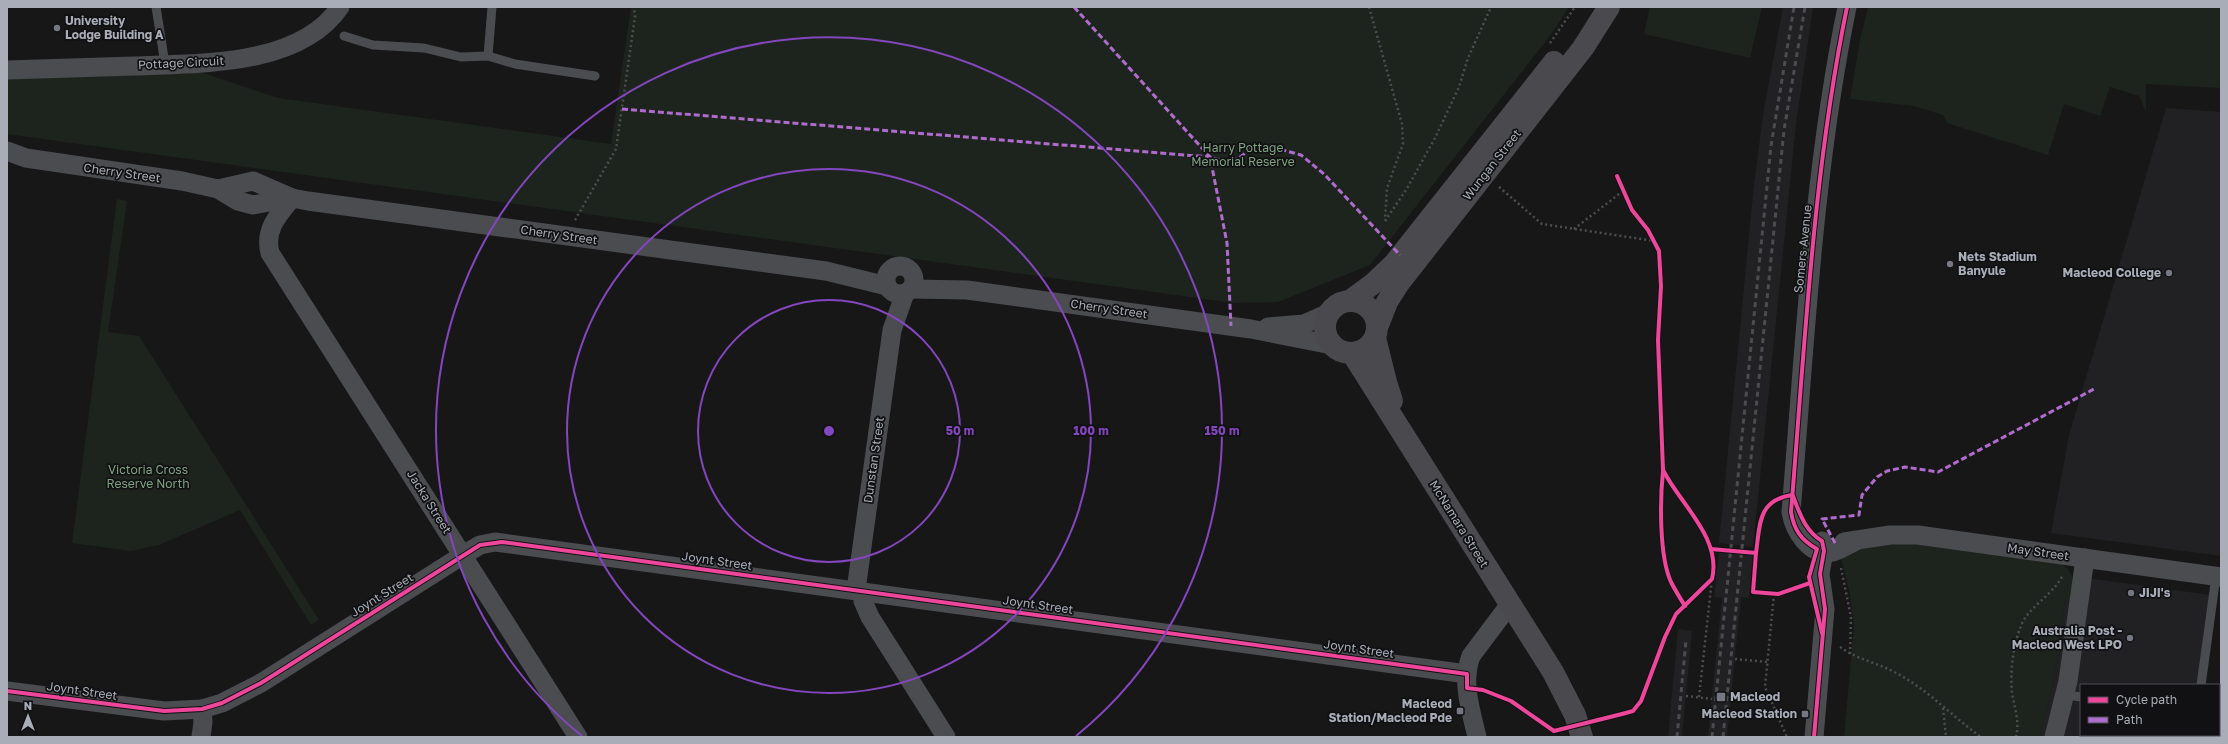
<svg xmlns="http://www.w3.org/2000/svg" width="2228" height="744" font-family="'Golos Text',sans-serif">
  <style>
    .built { fill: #212123 }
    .green { fill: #1d241e }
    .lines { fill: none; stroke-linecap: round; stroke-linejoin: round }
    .path { stroke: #4d4e52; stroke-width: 2.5; stroke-dasharray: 2 3; stroke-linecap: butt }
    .lane { stroke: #4b4c50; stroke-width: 9 }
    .street { stroke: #4b4c50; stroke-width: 19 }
    .secondary { stroke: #4a4a4e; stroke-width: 22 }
    .rail { stroke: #4b4c4f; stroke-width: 3; stroke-dasharray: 5 4; stroke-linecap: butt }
    .quiet { stroke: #b06ccc; stroke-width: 3; stroke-dasharray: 6 3; stroke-linecap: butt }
    .cycleway-casing { stroke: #111113; stroke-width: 6 }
    .cycleway { stroke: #ed469a; stroke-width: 4 }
    .ring { fill: none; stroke: #8446be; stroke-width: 2 }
    .poi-dot { fill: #757880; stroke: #111113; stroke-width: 1.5 }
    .labels { text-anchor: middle; stroke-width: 3.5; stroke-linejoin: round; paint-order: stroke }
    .poi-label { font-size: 12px; font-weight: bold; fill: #a8adb8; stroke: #111113; text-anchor: start }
    .street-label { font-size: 12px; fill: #a8adb8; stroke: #111113 }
    .park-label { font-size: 12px; fill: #7fa381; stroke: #111113 }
    .centre { fill: #8446be; stroke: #111113; stroke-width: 2 }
    .ring-label { font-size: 12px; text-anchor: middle; font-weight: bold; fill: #8446be; stroke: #111113; stroke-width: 3.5; stroke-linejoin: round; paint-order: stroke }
  </style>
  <rect width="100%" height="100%" fill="#171717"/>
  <g class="built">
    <path d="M1783 7H1813L1796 124 1753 547 1719 543 1754 185 1764 108Z"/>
    <path d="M2166 108 2221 112V556L2051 533 2069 435Z"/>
    <path d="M1719 552 1753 555 1749 598 1741 597 1727 737H1708L1722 598 1714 597Z"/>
    <path d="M2073 576 2218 596 2206 685H2081V735H2196V737H2039L2053 685 2065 598 2074 582Z"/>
    <path d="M1678 629 1692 631 1682 737H1668Z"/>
  </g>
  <g class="green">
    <path d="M631 7H1569L1553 32 1370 265 1278 302 1234 303 7 134V76L191 69 278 98 611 144Z"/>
    <path d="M1650 7H1762L1750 58 1644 34Z"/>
    <path d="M1868 7H2221V88L2146 84V112L2139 96 2110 87 2100 116 2064 104 2048 155 1947 123 1943 115 1914 106 1850 99 1860 40Z"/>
    <path d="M117 199 127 201 108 332 139 336 319 620 311 625 240 510 159 545 131 551 72 543Z"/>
    <path d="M1911 542 2061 564C2076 572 2073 583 2072 597L2065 598 2053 685 2039 737H1844L1854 626 1850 594 1840 554 1883 544Z"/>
  </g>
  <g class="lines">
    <g class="path">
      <path d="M1369 7 1402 124 1403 144 1387 188 1385 220"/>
      <path d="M1550 43 1575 7"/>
      <path d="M1499 187 1542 224 1654 241"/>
      <path d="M575 220 616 149 635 17 634 7"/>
      <path d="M1385 221 1406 190 1435 138 1459 87 1468 58 1491 7"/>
      <path d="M1574 229 1623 191"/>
      <path d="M1841 568 1851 617 1850 655"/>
      <path d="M1774 594 1765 687 1787 737"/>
      <path d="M1840 647C1858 660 1879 663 1898 674 1928 690 1953 717 1981 737"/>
      <path d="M1735 659 1768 662"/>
      <path d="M1686 696 1712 699"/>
      <path d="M1699 697 1712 579"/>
      <path d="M1943 708 1946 737"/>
      <path d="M2016 737C2020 720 2014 708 2012 692 2010 672 2013 645 2021 626 2028 607 2052 596 2063 575"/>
    </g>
    <g class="lane">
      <path d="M156 7 165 64"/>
      <path d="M344 36 373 45 424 48 461 57 488 56 515 64 595 76"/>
      <path d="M488 56 492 7"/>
      <path d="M2201 685 2216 576"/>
      <path d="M2066 695 2081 697"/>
      <path d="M2191 737V735"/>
    </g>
    <g class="street">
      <path d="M1847 7C1813 173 1805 343 1791 512 1794 530 1809 557 1833 552 1841 550 1849 544 1856 541"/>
      <path d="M7 70C49 69 92 67 134 66 199 63 299 67 340 7"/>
      <path d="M7 151 26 158 182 181 218 189 238 201 253 205 292 198"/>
      <path d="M218 189 253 181 292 198 308 201 826 271 887 286"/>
      <path d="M292 198C278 215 264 230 270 253L578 737"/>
      <circle cx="900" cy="280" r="14"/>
      <path d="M911 289 967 290 1251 329 1332 345"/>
      <path d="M1268 327 1304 324 1329 313"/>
      <path d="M1844 542 1890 535H1918L2221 577"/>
      <path d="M856 590 892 330 905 293"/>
      <path d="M864 592 863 601 870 617 946 737"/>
      <path d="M7 691 164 711 202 709 222 703 261 683 463 555 480 545 495 542 1467 674"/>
      <path d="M201 737 203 722 202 709"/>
      <path d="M1477 737C1471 711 1461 682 1471 656L1510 604"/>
      <path d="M1814 737 1825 609 1820 574 1824 551 1822 541"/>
      <path d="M2054 737 2068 681 2085 558"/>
    </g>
    <g class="secondary">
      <path d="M1351 300 1374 283 1394 264 1554 62"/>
      <circle cx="1351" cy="327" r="26"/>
      <path d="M1378 325 1387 302 1399 283 1583 48 1609 7"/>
      <path d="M1375 338 1386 382 1392 401"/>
      <path d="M1352 353 1553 672 1575 715 1582 737"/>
    </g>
    <g class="rail">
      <path d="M1677 737 1686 640"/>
      <path d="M1712 737 1771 146 1794 7"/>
      <path d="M1723 737 1784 130 1805 7"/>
    </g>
    <g class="quiet">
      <path d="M1074 7 1210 157 1227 243 1231 326"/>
      <path d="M622 109 1210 157C1232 164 1236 162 1253 146L1272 147 1301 155 1324 174 1400 255"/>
      <path d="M1835 543 1822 519 1859 515 1862 495 1877 477 1887 471 1905 467 1938 472 2094 389"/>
    </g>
    <defs>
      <g id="cycleway">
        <path d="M1663 471C1660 499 1659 556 1671 582 1675 590 1680 598 1685 606"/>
        <path d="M1793 496C1800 514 1805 531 1822 541L1824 551 1820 574 1825 609 1814 737"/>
        <path d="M1711 549 1756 553 1753 592 1778 594 1810 583"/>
        <path d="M1756 553C1760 524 1758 500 1792 495"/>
        <path d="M1822 633 1809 577 1817 549C1801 540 1794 530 1791 512 1805 343 1813 173 1847 7"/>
        <path d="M7 691 164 711 202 709 222 703 261 683 480 545 502 542 1467 674V688L1483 690 1511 701 1554 731 1622 714 1633 711 1641 701 1665 637 1676 614 1712 579C1722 538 1680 504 1663 470L1658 340 1661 286 1659 251 1648 230 1632 210 1617 176"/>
      </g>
    </defs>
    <use href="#cycleway" class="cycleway-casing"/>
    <use href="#cycleway" class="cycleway"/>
  </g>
  <g class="ring">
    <circle cx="829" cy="431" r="131"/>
    <circle cx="829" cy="431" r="262"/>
    <path d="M582 736A393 393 0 1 1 1076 736"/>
  </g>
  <g class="poi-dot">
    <circle cx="57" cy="28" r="4"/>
    <circle cx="1950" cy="264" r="4"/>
    <circle cx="2169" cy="273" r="4"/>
    <circle cx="2131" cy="593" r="4"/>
    <circle cx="2130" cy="638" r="4"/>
    <rect x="1716" y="692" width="10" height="10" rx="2"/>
    <rect x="1456" y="707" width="8" height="8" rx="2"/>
    <rect x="1801" y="710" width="8" height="8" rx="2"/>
  </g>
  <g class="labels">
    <g class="poi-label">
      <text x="65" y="25">University<tspan x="65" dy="14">Lodge Building A</tspan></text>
      <text x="1958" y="261">Nets Stadium<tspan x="1958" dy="14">Banyule</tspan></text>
      <text x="2161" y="277" text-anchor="end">Macleod College</text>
      <text x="2139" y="597">JIJI's</text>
      <text x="2122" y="635" text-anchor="end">Australia Post -<tspan x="2122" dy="14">Macleod West LPO</tspan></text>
      <text x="1730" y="701">Macleod</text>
      <text x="1452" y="708" text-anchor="end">Macleod<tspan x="1452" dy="14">Station/Macleod Pde</tspan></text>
      <text x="1797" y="718" text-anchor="end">Macleod Station</text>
    </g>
    <g class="street-label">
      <text transform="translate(181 63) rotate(-3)" y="4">Pottage Circuit</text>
      <text transform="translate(1492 165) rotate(-52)" y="4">Wungan Street</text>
      <text transform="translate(122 173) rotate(8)" y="4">Cherry Street</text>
      <text transform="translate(559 235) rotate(8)" y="4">Cherry Street</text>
      <text transform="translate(1803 249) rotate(-84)" y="4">Somers Avenue</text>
      <text transform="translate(1109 309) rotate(8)" y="4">Cherry Street</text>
      <text transform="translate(874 460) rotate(-82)" y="4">Dunstan Street</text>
      <text transform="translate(429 502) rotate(58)" y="4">Jacka Street</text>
      <text transform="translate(1459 524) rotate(58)" y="4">McNamara Street</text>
      <text transform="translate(2038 552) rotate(8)" y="4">May Street</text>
      <text transform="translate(717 561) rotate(8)" y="4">Joynt Street</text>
      <text transform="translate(382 595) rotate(-32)" y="4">Joynt Street</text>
      <text transform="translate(1038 605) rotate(8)" y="4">Joynt Street</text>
      <text transform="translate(1359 649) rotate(8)" y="4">Joynt Street</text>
      <text transform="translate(82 691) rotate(8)" y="4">Joynt Street</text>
    </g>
    <g class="park-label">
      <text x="1243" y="152">Harry Pottage<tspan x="1243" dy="14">Memorial Reserve</tspan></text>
      <text x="148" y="474">Victoria Cross<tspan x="148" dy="14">Reserve North</tspan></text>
    </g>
  </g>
  <circle cx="829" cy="431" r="6" class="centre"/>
  <g class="ring-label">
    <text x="960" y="435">50 m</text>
    <text x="1091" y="435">100 m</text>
    <text x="1222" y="435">150 m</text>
  </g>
  <rect width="2228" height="744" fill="none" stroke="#a8adb8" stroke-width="16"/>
  <rect x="2080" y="684" width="140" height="52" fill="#111113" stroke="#4d4f55"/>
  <rect x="2088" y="697" width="20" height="6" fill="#ed469a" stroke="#4d4f55"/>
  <text x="2116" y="704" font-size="12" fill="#a8adb8">Cycle path</text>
  <rect x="2088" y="717" width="20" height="6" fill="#b06ccc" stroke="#4d4f55"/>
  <text x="2116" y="724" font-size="12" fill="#a8adb8">Path</text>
  <g transform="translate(28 716)" stroke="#111113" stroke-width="3" paint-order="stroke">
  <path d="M0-3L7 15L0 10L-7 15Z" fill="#a8adb8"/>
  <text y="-6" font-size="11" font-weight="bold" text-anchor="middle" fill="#a8adb8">N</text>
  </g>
</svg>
